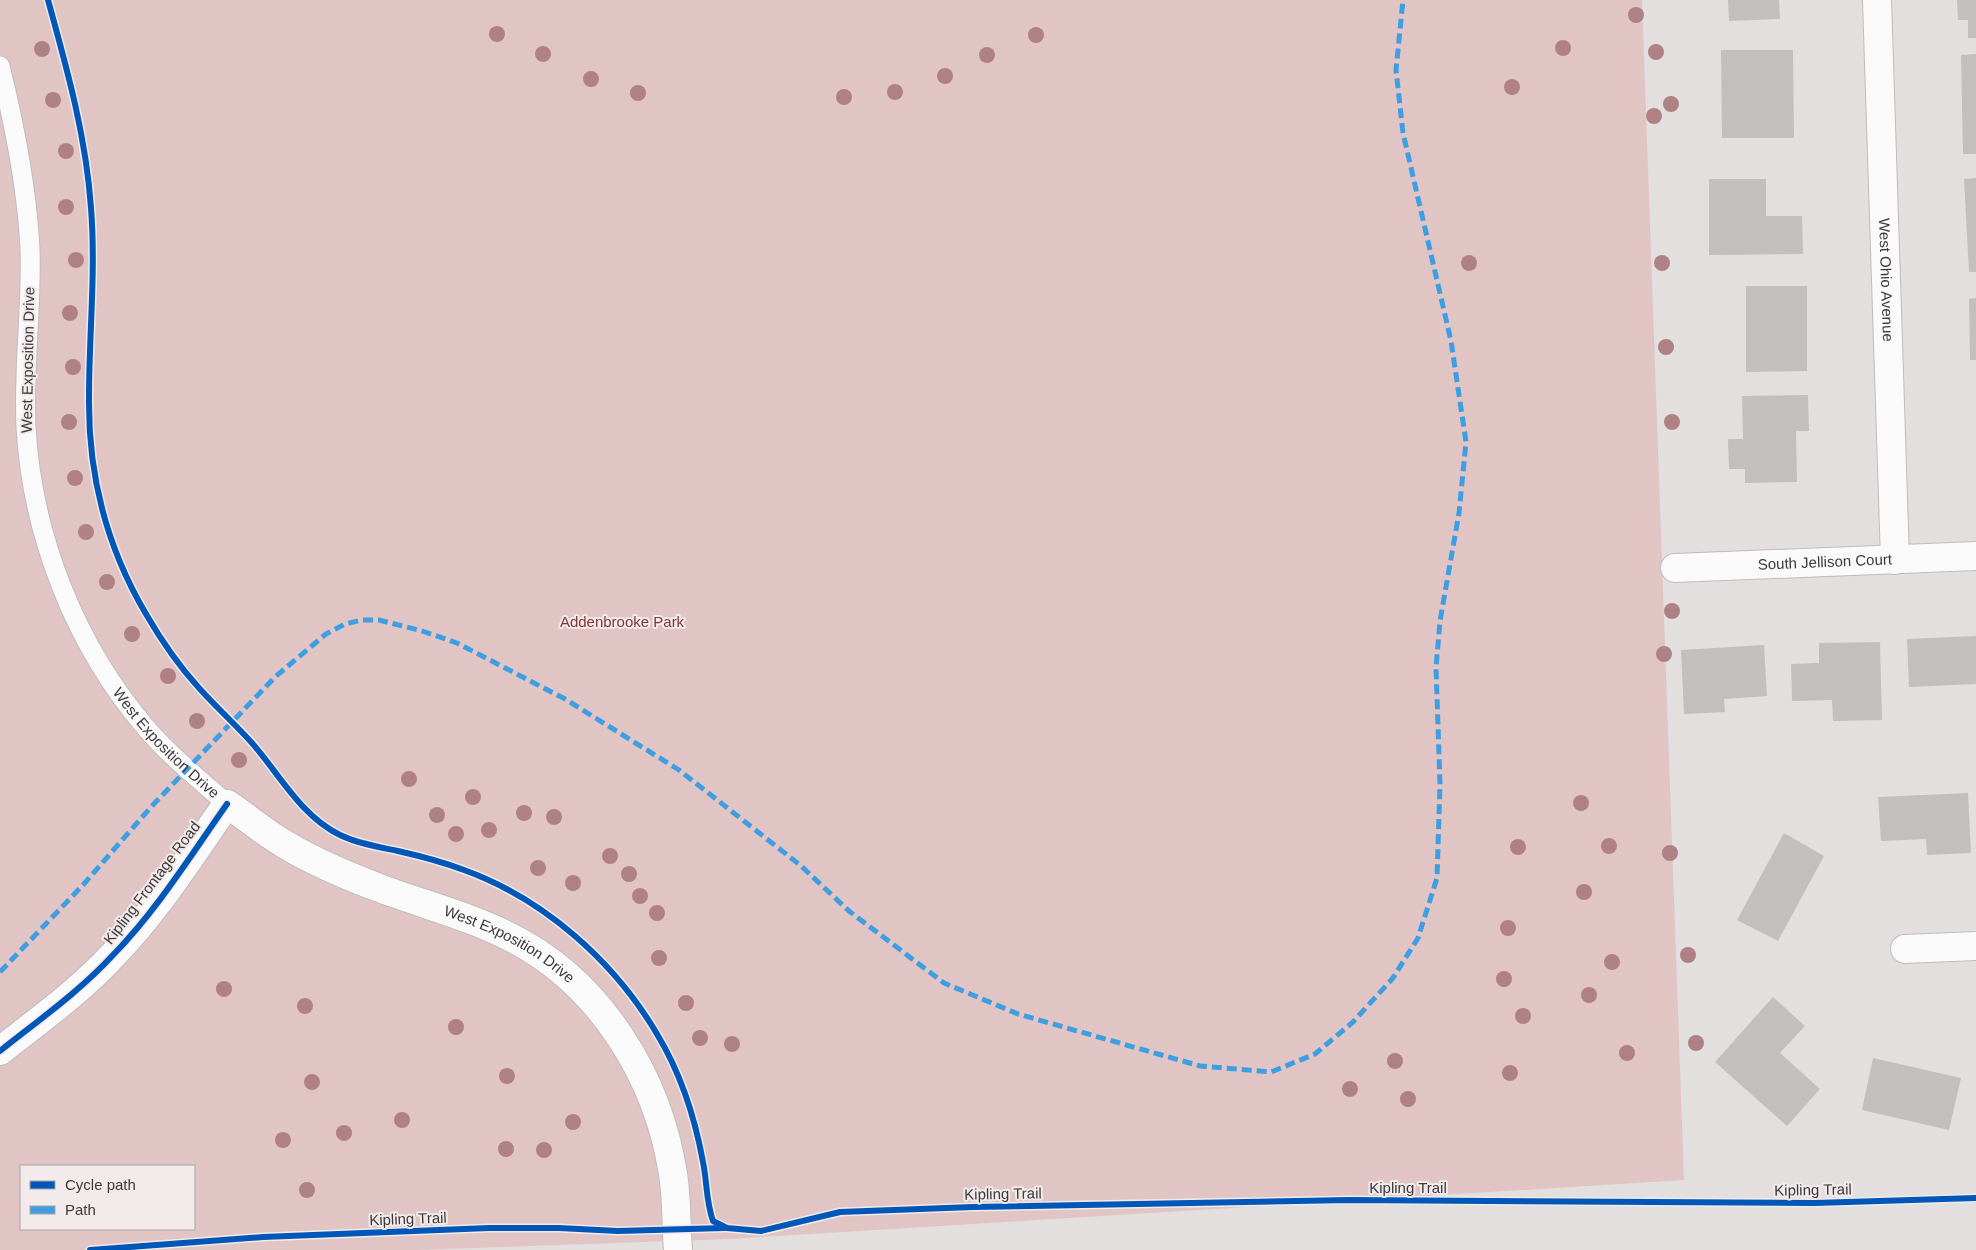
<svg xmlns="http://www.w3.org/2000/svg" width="1976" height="1250" font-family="Arial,sans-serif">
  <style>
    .green { fill: #e1c5c5; fill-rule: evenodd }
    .building { fill: #c2bfbf }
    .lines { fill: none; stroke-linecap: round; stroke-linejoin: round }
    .lane-casing { stroke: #bfbcbc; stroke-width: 21 }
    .street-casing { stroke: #bfbcbc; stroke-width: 30 }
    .lane { stroke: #fbfafa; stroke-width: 19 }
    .street { stroke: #fbfafa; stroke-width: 28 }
    .quiet { stroke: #3f9ee2; stroke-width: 5; stroke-dasharray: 10 5; stroke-linecap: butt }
    .cycleway-casing { stroke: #f3ebeb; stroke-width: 9 }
    .cycleway { stroke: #0057b8; stroke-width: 6 }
    .tree { fill: #b08184 }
    .labels { text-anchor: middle; stroke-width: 4; stroke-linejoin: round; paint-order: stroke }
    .street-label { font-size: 15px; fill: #3c3939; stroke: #f3ebeb }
    .park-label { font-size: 15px; fill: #863439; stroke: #f3ebeb }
  </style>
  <rect width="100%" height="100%" fill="#e3dfdf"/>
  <path class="green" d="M0 0H1642L1684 1180 731 1239 418 1250H0ZM21 1166H194V1229H21Z"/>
  <g class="building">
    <path d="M1728 0H1779L1780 19 1729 21Z"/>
    <path d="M1957 0H1976V38H1968V20H1958Z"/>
    <path d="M1721 50H1793L1794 138H1722Z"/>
    <path d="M1976 54V154H1963L1961 55Z"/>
    <path d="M1976 178V272H1969L1964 179Z"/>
    <path d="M1709 179H1766V216H1802L1803 254 1709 255Z"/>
    <path d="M1746 286H1807V371L1746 372Z"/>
    <path d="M1976 298V360H1970L1969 299Z"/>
    <path d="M1808 395 1809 431H1796L1797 482 1745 483V469H1729L1728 439H1743L1742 396Z"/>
    <path d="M1976 636V684L1909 687 1907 639Z"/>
    <path d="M1880 642 1882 720 1833 721 1832 700 1792 701 1791 664 1819 663V643Z"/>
    <path d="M1764 645 1767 696 1724 699 1725 712 1684 714 1681 650Z"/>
    <path d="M1968 793 1971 853 1927 855 1926 839 1881 841 1878 797Z"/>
    <path d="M1784 833 1824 856 1778 941 1737 920Z"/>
    <path d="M1773 997 1805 1026 1780 1053 1820 1089 1787 1126 1715 1062Z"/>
    <path d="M1873 1058 1961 1078 1949 1130 1862 1110Z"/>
  </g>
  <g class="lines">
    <defs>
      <g id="lane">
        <path id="s1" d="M0 66C15 127 27 187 30 249 32 309 23 368 26 427 32 536 76 647 147 729 171 757 200 780 227 804"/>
      </g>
      <g id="street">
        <path id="s2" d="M1877 0 1895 560"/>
        <path id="s3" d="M1675 568 1976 556"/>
        <path d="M1905 949 1976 946"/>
        <path id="s4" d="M0 1051C39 1020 80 991 113 955 157 910 191 855 227 804 247 817 265 833 286 845 316 863 350 877 382 889 425 905 469 916 510 937 600 982 658 1077 673 1174 677 1199 676 1225 678 1250"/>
      </g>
    </defs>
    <use href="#lane" class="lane-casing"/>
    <use href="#street" class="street-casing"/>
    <use href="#lane" class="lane"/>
    <use href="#street" class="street"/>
    <path class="quiet" d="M0 972 83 885 151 807 275 677 326 634 345 624 362 620H379L422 631 457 643 565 699 679 770 800 865 849 911 944 983 1018 1014 1200 1066 1271 1072 1315 1054 1353 1022 1393 978 1418 938 1437 878 1440 784 1436 668 1440 621 1459 513 1466 442 1451 341 1403 133 1396 70 1403 0"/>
    <defs>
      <g id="cycleway">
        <path d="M48 0C67 69 86 136 91 208 96 271 89 334 89 397 88 474 107 548 146 614 161 640 179 666 199 688 216 707 235 724 252 743 280 775 301 816 340 835 359 844 379 847 398 851 420 856 443 862 464 870 544 899 614 961 657 1034 680 1072 695 1118 703 1162 707 1181 706 1202 713 1221L727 1228 761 1231 840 1212 973 1207 1349 1200 1815 1203 1976 1198"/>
        <path d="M0 1051C39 1020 80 991 113 955 157 910 191 855 227 804"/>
        <path d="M90 1250 263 1237 489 1228H559L618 1231 724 1228"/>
      </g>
    </defs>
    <use href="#cycleway" class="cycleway-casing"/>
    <use href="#cycleway" class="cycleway"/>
  </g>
  <g class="tree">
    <circle cx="1636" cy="15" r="8"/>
    <circle cx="497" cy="34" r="8"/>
    <circle cx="1036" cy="35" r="8"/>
    <circle cx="1563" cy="48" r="8"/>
    <circle cx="42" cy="49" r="8"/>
    <circle cx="1656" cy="52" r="8"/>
    <circle cx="543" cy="54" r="8"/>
    <circle cx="987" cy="55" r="8"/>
    <circle cx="945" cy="76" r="8"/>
    <circle cx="591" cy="79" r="8"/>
    <circle cx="1512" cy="87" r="8"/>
    <circle cx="895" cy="92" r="8"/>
    <circle cx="638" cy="93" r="8"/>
    <circle cx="844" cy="97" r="8"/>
    <circle cx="53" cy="100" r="8"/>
    <circle cx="1671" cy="104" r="8"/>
    <circle cx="1654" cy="116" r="8"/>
    <circle cx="66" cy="151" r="8"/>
    <circle cx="66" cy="207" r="8"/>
    <circle cx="76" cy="260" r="8"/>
    <circle cx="1469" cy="263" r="8"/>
    <circle cx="1662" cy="263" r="8"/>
    <circle cx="70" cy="313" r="8"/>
    <circle cx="1666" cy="347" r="8"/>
    <circle cx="73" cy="367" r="8"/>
    <circle cx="69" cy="422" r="8"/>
    <circle cx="1672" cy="422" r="8"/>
    <circle cx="75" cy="478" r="8"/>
    <circle cx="86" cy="532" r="8"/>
    <circle cx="107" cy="582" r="8"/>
    <circle cx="1672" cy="611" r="8"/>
    <circle cx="132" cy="634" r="8"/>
    <circle cx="1664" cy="654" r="8"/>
    <circle cx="168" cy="676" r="8"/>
    <circle cx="197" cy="721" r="8"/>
    <circle cx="239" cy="760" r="8"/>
    <circle cx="409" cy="779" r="8"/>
    <circle cx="473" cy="797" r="8"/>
    <circle cx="1581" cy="803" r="8"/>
    <circle cx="524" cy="813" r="8"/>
    <circle cx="437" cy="815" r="8"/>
    <circle cx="554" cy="817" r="8"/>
    <circle cx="489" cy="830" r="8"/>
    <circle cx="456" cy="834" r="8"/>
    <circle cx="1609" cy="846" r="8"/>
    <circle cx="1518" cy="847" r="8"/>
    <circle cx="1670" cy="853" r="8"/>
    <circle cx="610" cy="856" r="8"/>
    <circle cx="538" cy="868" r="8"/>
    <circle cx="629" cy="874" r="8"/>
    <circle cx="573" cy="883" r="8"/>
    <circle cx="1584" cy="892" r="8"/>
    <circle cx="640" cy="896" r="8"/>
    <circle cx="657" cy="913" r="8"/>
    <circle cx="1508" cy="928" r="8"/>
    <circle cx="1688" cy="955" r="8"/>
    <circle cx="659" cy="958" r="8"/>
    <circle cx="1612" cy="962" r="8"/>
    <circle cx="1504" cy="979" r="8"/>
    <circle cx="224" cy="989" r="8"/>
    <circle cx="1589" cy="995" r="8"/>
    <circle cx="686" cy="1003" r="8"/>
    <circle cx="305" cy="1006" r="8"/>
    <circle cx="1523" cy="1016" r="8"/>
    <circle cx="456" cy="1027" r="8"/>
    <circle cx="700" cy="1038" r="8"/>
    <circle cx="1696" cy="1043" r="8"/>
    <circle cx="732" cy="1044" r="8"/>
    <circle cx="1627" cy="1053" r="8"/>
    <circle cx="1395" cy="1061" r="8"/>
    <circle cx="1510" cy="1073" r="8"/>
    <circle cx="507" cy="1076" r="8"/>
    <circle cx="312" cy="1082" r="8"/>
    <circle cx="1350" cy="1089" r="8"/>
    <circle cx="1408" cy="1099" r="8"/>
    <circle cx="402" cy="1120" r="8"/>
    <circle cx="573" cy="1122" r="8"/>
    <circle cx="344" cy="1133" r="8"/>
    <circle cx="283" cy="1140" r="8"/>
    <circle cx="506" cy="1149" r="8"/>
    <circle cx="544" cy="1150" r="8"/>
    <circle cx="307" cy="1190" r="8"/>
  </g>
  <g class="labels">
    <g class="street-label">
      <text dy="5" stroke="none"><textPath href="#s2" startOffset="280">West Ohio Avenue</textPath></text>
      <text transform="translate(28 360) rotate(-89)" y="5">West Exposition Drive</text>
      <text dy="5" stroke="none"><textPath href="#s3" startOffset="150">South Jellison Court</textPath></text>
      <text dy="5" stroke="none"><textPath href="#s1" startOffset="718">West Exposition Drive</textPath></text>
      <text transform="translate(152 883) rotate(-53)" y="5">Kipling Frontage Road</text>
      <text dy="5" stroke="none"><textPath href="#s4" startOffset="655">West Exposition Drive</textPath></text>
      <text x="1408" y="1193">Kipling Trail</text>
      <text transform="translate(1813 1190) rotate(-1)" y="5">Kipling Trail</text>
      <text transform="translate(1003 1194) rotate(-1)" y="5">Kipling Trail</text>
      <text transform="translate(408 1219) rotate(-2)" y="5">Kipling Trail</text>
    </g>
    <g class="park-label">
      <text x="622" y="627">Addenbrooke Park</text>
    </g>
  </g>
  <rect x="20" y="1165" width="175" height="65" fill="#f3ebeb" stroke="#aaa4a4"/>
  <rect x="30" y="1181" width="25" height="8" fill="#0057b8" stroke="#aaa4a4"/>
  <text x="65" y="1190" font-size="15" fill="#3c3939">Cycle path</text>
  <rect x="30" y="1206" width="25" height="8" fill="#3f9ee2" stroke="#aaa4a4"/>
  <text x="65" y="1215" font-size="15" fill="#3c3939">Path</text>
</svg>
